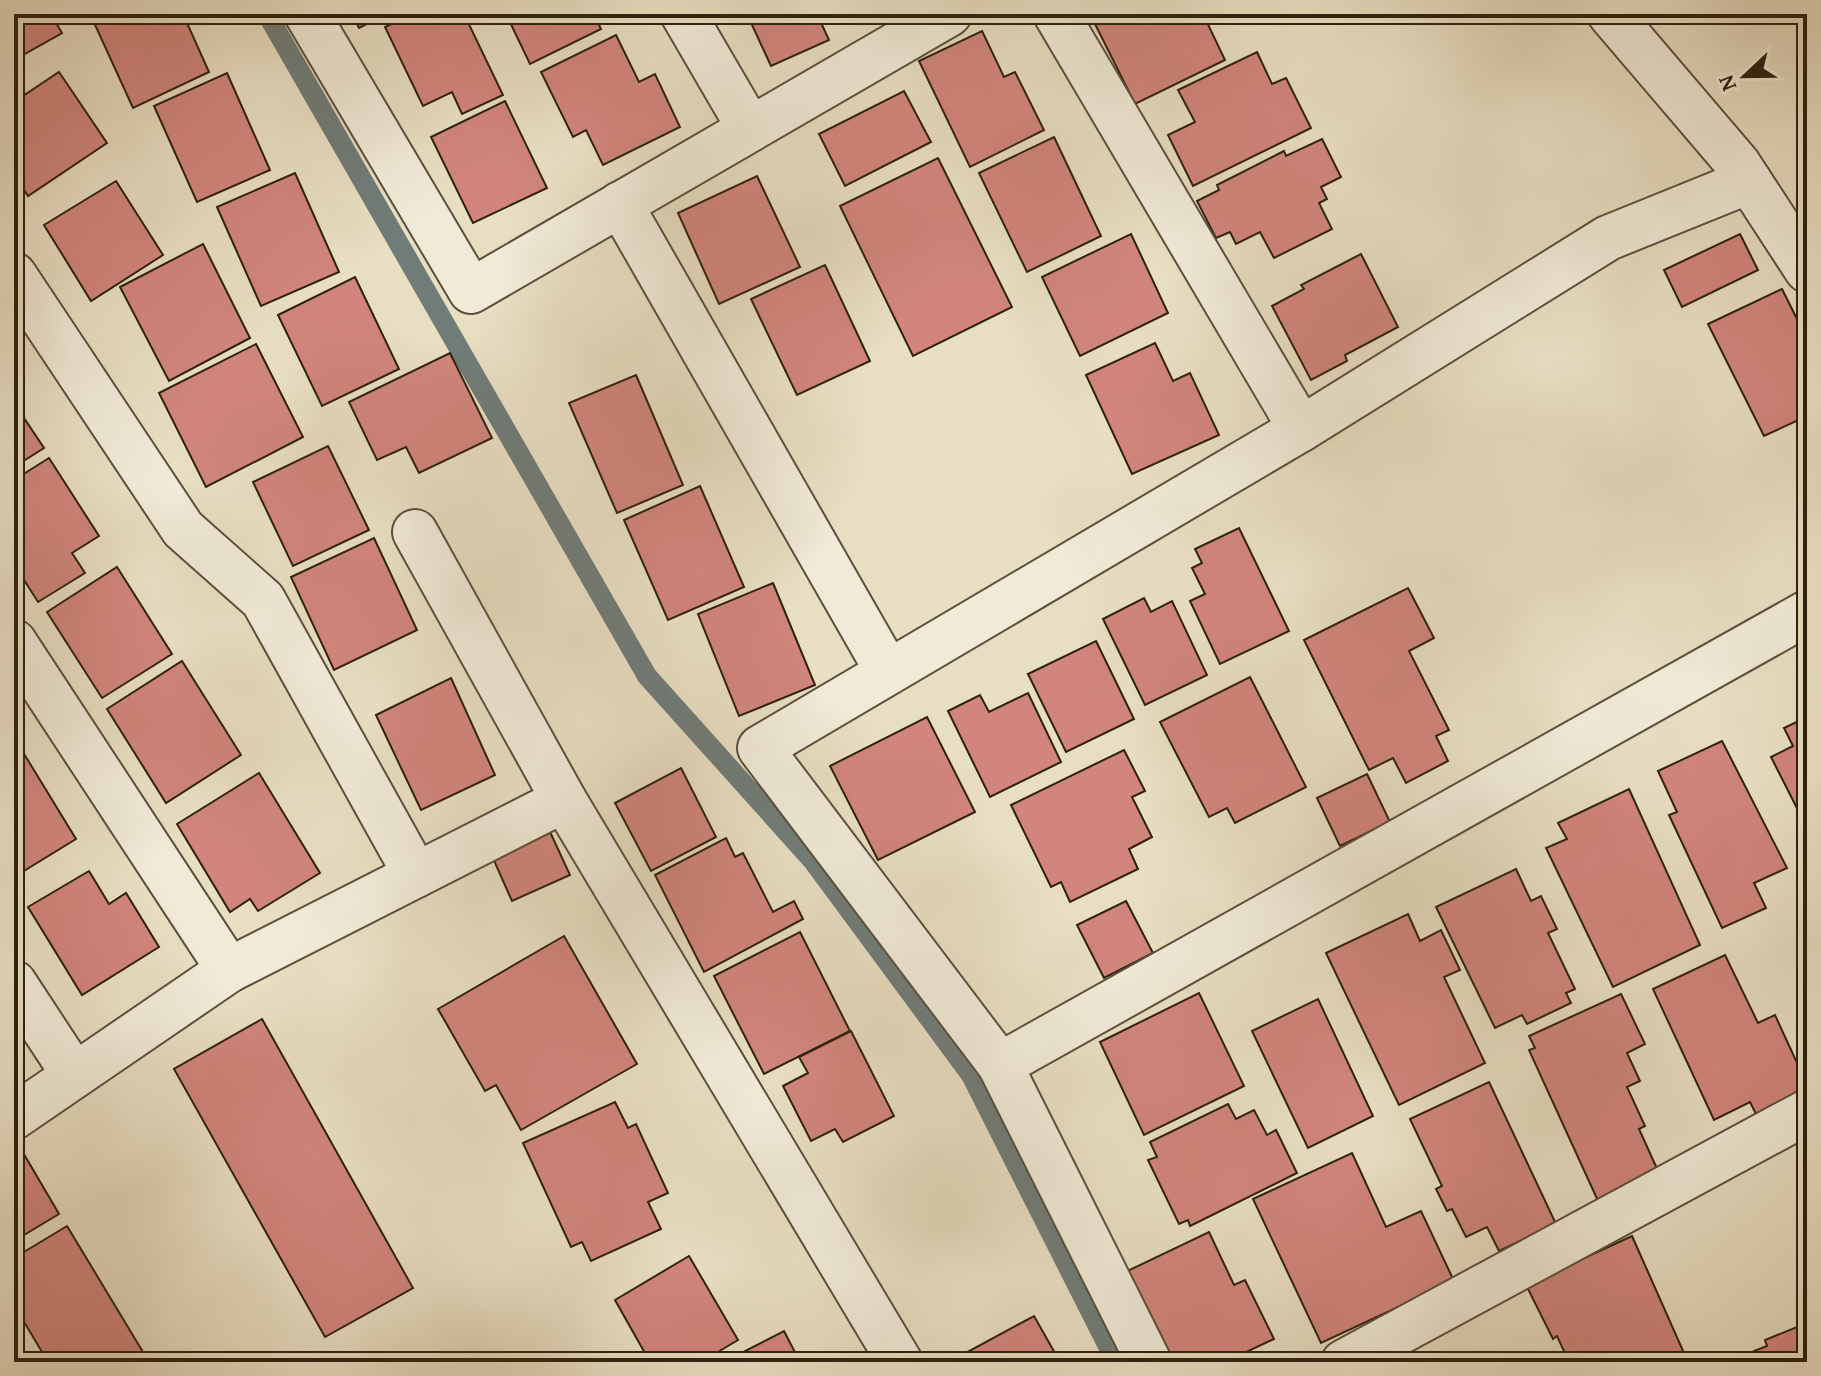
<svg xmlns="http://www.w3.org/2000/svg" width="1821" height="1376" font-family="'Gentium Book Plus',serif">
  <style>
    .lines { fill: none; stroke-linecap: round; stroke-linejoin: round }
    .stream { stroke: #707c78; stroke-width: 20 }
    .building { fill: #d1857c; stroke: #2e210f; stroke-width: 2 }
    .minor-casing { stroke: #5c503c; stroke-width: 48 }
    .minor { stroke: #f0ead7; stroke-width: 44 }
  </style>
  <rect width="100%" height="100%" fill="#e8dec2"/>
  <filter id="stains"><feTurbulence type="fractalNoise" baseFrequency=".0025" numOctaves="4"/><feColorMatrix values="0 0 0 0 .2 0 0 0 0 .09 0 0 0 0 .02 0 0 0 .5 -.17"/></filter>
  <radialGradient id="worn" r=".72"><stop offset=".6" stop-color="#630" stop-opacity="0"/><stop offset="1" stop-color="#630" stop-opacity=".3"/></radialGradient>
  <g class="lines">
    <path class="stream" d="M267 14 647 676 813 861 971 1075 1116 1362"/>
  </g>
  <g class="building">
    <path d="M14 14H51L62 33 14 60Z"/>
    <path d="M96 14H183L209 72 133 108 91 16Z"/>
    <path d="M352 14H387L359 28Z"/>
    <path d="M413 14H464L503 95 462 114 452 92 423 106 385 27Z"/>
    <path d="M506 14H594L601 29 530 64Z"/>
    <path d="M747 14H817L829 40 771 66Z"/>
    <path d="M1090 14H1203L1225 60 1135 104Z"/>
    <path d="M982 31 1004 77 1015 72 1044 130 970 167 919 61Z"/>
    <path d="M616 35 639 82 655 74 680 127 603 165 586 130 573 137 541 72Z"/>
    <path d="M1257 52 1272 84 1286 78 1311 128 1193 186 1168 135 1195 122 1178 90Z"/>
    <path d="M59 72 107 143 28 196 14 174V102Z"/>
    <path d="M227 73 270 170 197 202 154 106Z"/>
    <path d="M904 91 931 142 845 186 819 134Z"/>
    <path d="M505 101 547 188 473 223 431 137Z"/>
    <path d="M1054 137 1101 236 1027 272 979 173Z"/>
    <path d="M1322 139 1341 177 1321 187 1327 199 1319 203 1332 229 1274 258 1260 232 1236 244 1230 232 1216 238 1197 201 1219 190 1217 185 1284 151 1286 156Z"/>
    <path d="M938 158 1012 307 913 356 840 206Z"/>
    <path d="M295 173 339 272 261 306 217 207Z"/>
    <path d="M757 176 800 267 719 304 678 213Z"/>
    <path d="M116 181 163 255 91 301 44 225Z"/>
    <path d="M1131 234 1168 313 1080 356 1042 277Z"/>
    <path d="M1740 234 1758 270 1682 307 1664 270Z"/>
    <path d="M203 244 250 338 169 381 120 287Z"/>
    <path d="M1361 254 1398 327 1345 355 1347 361 1311 380 1272 306 1304 289 1301 285Z"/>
    <path d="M825 265 870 361 797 395 751 299Z"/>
    <path d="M355 277 399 369 322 406 278 315Z"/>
    <path d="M1782 289 1807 339V416L1764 436 1708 324Z"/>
    <path d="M1155 343 1173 381 1190 373 1219 435 1132 474 1086 375Z"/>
    <path d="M256 344 303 437 206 487 159 393Z"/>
    <path d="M450 353 492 438 419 473 406 447 377 460 349 402Z"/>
    <path d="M636 375 683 485 617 513 569 403Z"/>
    <path d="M14 403 44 448 14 467Z"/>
    <path d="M328 446 369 530 293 566 253 482Z"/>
    <path d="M49 458 99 536 72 553 85 573 38 602 14 564V480Z"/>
    <path d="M700 486 744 587 668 620 624 520Z"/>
    <path d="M1239 528 1289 631 1220 664 1190 601 1205 594 1192 568 1202 563 1195 549Z"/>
    <path d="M374 538 417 630 334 670 291 577Z"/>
    <path d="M117 567 172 654 102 698 47 612Z"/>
    <path d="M773 583 815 685 739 716 698 614Z"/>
    <path d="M1408 588 1434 638 1409 651 1449 730 1436 736 1448 761 1406 783 1393 758 1369 770 1304 640Z"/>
    <path d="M1144 598 1151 612 1172 601 1207 675 1145 705 1103 619Z"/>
    <path d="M1096 641 1134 719 1066 752 1028 674Z"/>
    <path d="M182 661 241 755 166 803 107 709Z"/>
    <path d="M1250 677 1306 787 1235 823 1227 808 1209 817 1160 722Z"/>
    <path d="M451 678 495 775 421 810 376 715Z"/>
    <path d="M1028 693 1061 762 990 797 948 711 980 695 989 712Z"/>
    <path d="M927 717 975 812 878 860 830 766Z"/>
    <path d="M1807 717V828L1771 757 1793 746 1784 728Z"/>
    <path d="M1722 741 1787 868 1754 883 1766 908 1722 928 1669 815 1677 812 1658 771Z"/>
    <path d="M18 744 76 839 14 877V746Z"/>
    <path d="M1124 750 1145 791 1132 797 1152 837 1129 849 1138 869 1070 902 1061 882 1051 887 1011 805Z"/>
    <path d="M681 768 716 837 651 871 615 803Z"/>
    <path d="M259 773 320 873 258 911 250 899 230 912 177 824Z"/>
    <path d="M1367 774 1390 822 1340 846 1317 798Z"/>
    <path d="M1629 789 1700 945 1613 987 1546 848 1567 839 1558 823Z"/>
    <path d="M545 821 570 875 512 901 488 847Z"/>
    <path d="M726 838 735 857 743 853 773 912 794 901 803 919 704 972 655 875Z"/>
    <path d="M1516 869 1531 901 1541 896 1557 929 1548 933 1575 989 1566 993 1571 1003 1527 1024 1522 1015 1495 1028 1436 907Z"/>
    <path d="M89 871 109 904 126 893 159 947 82 995 28 907Z"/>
    <path d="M1126 901 1153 953 1104 978 1077 925Z"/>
    <path d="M1408 914 1420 941 1441 930 1460 970 1444 977 1485 1063 1399 1105 1326 953Z"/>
    <path d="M800 932 850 1031 764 1074 714 976Z"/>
    <path d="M564 936 637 1064 521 1130 496 1085 485 1091 438 1009Z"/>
    <path d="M1725 955 1758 1023 1775 1015 1804 1078 1807 1093 1757 1116 1750 1102 1714 1120 1653 989Z"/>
    <path d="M1199 993 1244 1086 1144 1135 1100 1042Z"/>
    <path d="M1621 994 1645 1044 1627 1053 1640 1081 1627 1087 1645 1126 1639 1129 1659 1173 1598 1201 1529 1050 1535 1048 1529 1036Z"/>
    <path d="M1318 999 1373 1116 1308 1148 1252 1031Z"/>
    <path d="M262 1019 413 1288 325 1337 174 1069Z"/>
    <path d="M851 1031 894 1116 843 1142 835 1129 811 1141 783 1086 808 1073 799 1057Z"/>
    <path d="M1489 1082 1556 1224 1499 1251 1487 1227 1466 1237 1452 1209 1447 1211 1436 1189 1442 1186 1410 1119Z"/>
    <path d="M615 1102 628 1128 636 1124 668 1193 648 1202 661 1229 591 1261 582 1242 571 1247 523 1143Z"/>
    <path d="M1228 1104 1236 1119 1254 1110 1267 1135 1276 1130 1297 1173 1190 1226 1188 1220 1179 1224 1148 1160 1157 1157 1150 1142Z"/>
    <path d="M18 1144 59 1214 14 1241V1146Z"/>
    <path d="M1352 1153 1386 1227 1421 1211 1454 1281 1321 1343 1253 1199Z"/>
    <path d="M67 1226 149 1362H48L14 1305V1258Z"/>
    <path d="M1209 1232 1234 1285 1245 1280 1274 1339 1225 1362H1158L1117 1276Z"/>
    <path d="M1632 1236 1688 1362H1569L1557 1336 1553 1339 1526 1285Z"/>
    <path d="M689 1256 738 1340 701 1362H650L615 1300Z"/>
    <path d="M1034 1316 1060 1362H949Z"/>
    <path d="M1807 1323V1362H1758L1754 1351 1767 1346 1765 1340Z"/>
    <path d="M784 1331 800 1362H724Z"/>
  </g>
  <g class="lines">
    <defs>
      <g id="minor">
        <path d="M307 14 471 291 949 14"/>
        <path d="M683 14 750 129"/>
        <path d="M1056 14 1301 429"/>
        <path d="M1610 14 1738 164 1807 270"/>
        <path d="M620 204 888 672"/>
        <path d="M14 275 183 529 263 600 416 875"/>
        <path d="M415 532 564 800 900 1362"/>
        <path d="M14 642 229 970"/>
        <path d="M14 983 73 1073"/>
        <path d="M1000 1065 1807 613"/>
        <path d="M14 1117 229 970 564 800"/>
        <path d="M1149 1362 1000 1065 760 748 1301 429 1608 238 1749 181"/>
        <path d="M1344 1362 1807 1112"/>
      </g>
    </defs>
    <use href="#minor" class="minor-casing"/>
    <use href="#minor" class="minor"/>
  </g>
  <rect width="1821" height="1376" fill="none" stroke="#e8dec2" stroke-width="48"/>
  <rect x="16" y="16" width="1789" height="1344" fill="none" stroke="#2e210f" stroke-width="4"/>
  <rect x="24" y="24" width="1773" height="1328" fill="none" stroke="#2e210f" stroke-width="2"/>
  <g transform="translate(1745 76) rotate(248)" stroke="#f0ead7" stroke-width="6" paint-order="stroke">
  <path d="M0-6L14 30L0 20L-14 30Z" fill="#2e210f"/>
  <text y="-12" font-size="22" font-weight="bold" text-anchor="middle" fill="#2e210f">N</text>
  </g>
  <rect width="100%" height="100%" filter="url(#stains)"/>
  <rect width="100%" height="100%" fill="url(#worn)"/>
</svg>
